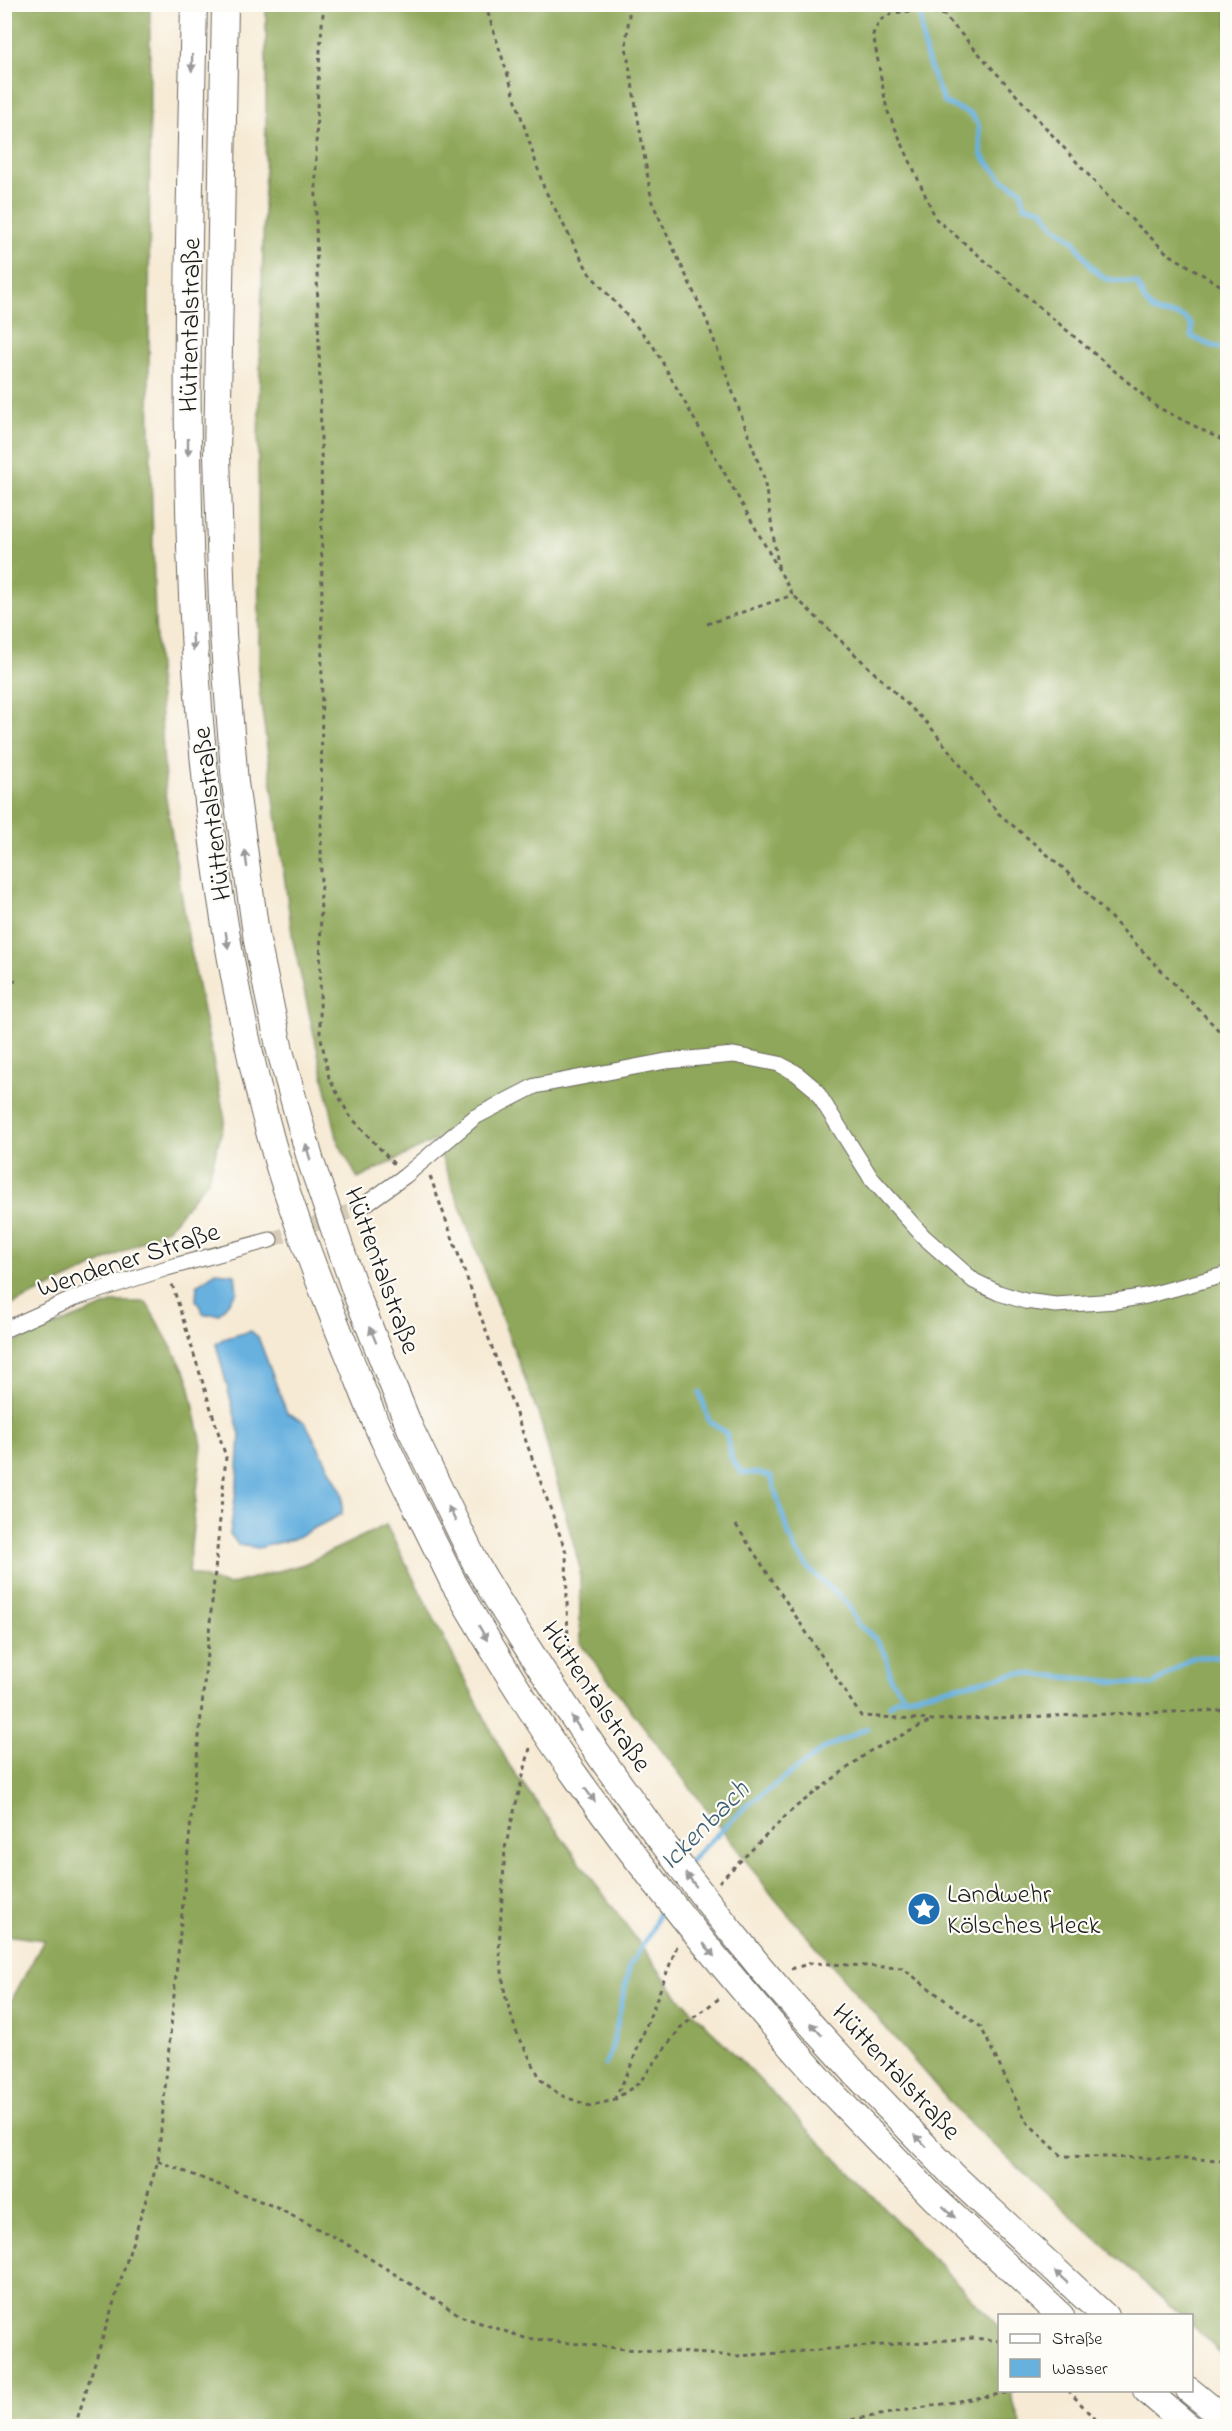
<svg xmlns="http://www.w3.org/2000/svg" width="1232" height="2431" font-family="'Indie Flower',sans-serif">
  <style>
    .forest { fill: #8fa75a; stroke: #56623b; stroke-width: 1.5 }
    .water { fill: #67b1df; stroke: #42667e; stroke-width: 1.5 }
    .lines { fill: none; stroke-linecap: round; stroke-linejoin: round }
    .stream { stroke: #67b1df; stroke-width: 5 }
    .minor-tunnel { stroke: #d5cbb8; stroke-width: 15; stroke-dasharray: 15 8; stroke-linecap: butt }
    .minor-casing { stroke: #68645c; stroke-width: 17 }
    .trunk-casing { stroke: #68645c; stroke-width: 28 }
    .path { stroke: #68645c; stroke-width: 3; stroke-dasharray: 4.5 4.5; stroke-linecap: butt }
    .minor { stroke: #fff; stroke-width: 15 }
    .trunk { stroke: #fff; stroke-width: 26 }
    .trunk-bridge-casing { stroke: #68645c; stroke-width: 28; stroke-linecap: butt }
    .trunk-bridge { stroke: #fff; stroke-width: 26 }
    .oneway { fill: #999 }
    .labels { text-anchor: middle; stroke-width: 4.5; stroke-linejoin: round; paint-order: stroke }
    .street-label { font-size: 27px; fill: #1c1c1c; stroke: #fdfcf7 }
    .poi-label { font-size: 27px; fill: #1c1c1c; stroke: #fdfcf7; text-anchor: start }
    .water-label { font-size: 28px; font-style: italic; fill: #3e5f74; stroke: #fdfcf7 }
  </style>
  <rect width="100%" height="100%" fill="#fdfcf7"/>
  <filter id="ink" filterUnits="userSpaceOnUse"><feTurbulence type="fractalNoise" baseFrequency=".0167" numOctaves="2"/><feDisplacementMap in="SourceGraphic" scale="12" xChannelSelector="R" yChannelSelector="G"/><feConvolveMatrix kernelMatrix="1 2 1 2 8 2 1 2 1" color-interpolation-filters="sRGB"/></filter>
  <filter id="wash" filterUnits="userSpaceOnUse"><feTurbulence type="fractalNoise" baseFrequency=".008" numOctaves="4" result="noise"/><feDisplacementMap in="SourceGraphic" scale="24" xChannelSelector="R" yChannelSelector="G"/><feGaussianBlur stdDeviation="1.35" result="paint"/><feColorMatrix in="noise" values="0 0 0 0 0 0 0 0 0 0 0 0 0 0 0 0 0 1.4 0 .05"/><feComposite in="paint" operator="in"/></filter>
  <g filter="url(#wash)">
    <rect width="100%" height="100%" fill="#f6ead4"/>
    <g class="forest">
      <path d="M4 5H150L149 391 155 621 166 798 189 941 225 1120 208 1180 169 1228 77 1275 5 1308Z"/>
      <path d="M266 5H1227V2359L1192 2326V2316L1180 2315 959 2113 775 1899 580 1643V1568L540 1419 435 1140 358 1179 338 1142 293 941 259 688 258 445 266 124Z"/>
      <path d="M114 1302H146L187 1375 202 1445 188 1573 228 1585 304 1564 386 1525 509 1765 677 1995 997 2324 1000 2343V2390L1010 2391 1021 2426H5V2012L44 1940 5 1935V1346Z"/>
    </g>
    <g class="water">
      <path d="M216 1272 235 1274 237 1292 219 1314H204L196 1300 197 1285Z"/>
      <path d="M251 1331 258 1337 287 1413 305 1422 343 1494 342 1514 293 1539 258 1548 239 1545 230 1534 237 1484 240 1435 216 1344 223 1339Z"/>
    </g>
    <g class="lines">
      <g class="stream">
        <path d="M921 4C919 41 929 70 945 103L971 114 978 124 982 156 1003 180 1021 190 1024 205 1043 210 1053 225 1073 240 1092 268 1106 279 1137 283C1142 294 1146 309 1159 313 1175 318 1180 310 1192 326V337L1212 346 1228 349"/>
        <path d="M700 1393 709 1421 726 1433 732 1460 742 1473H759L771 1477 787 1530 796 1551 811 1571 847 1603 858 1624 876 1639 886 1655 891 1679 905 1697"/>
        <path d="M890 1705 897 1699 1018 1673 1153 1685 1193 1657H1228"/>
        <path d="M687 1864 745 1807 825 1748 867 1728"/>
        <path d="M605 2065 611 2052 630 1965 652 1930 662 1904"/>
      </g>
    </g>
  </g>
  <g filter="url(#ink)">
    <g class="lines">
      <path class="minor-tunnel" d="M270 1240 360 1208"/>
      <defs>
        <g id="minor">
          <path d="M360 1208 405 1176 475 1117 535 1086 666 1061 734 1055 779 1064 796 1073 815 1089 871 1178 924 1237 974 1281 999 1293 1025 1301 1056 1305 1116 1301 1146 1296 1228 1274"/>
          <path d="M4 1330 75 1298 167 1268 270 1240"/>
        </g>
        <g id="trunk">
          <path d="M194 4C187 341 172 680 241 1011 252 1064 264 1118 280 1170 300 1234 325 1298 351 1361 362 1388 372 1416 385 1443 407 1490 431 1536 453 1582"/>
          <path d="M225 4 217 456 223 634 235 783 257 941 280 1051 311 1162 357 1296 410 1428 477 1566"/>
          <path d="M855 2073 954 2176 1105 2316"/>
          <path d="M834 2095 934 2198 1061 2316"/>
          <path d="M1146 2390 1188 2426"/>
          <path d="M1189 2390 1228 2422"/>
        </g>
      </defs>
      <use href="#minor" class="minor-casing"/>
      <use href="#trunk" class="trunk-casing"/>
      <g class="path">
        <path d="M324 4C309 149 319 294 321 439 323 637 321 835 320 1033L329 1078 349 1115 394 1164"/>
        <path d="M485 4 544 188 589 273 652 344 793 595 929 725 998 813 1062 867 1228 1040"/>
        <path d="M630 4 626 47 652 202 707 321 764 478 779 571"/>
        <path d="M1228 290 1167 253 1111 200 944 15 921 10 893 13 880 20 873 34 887 110 936 219 1157 407 1228 443"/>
        <path d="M707 624 793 595"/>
        <path d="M4 982 16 981"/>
        <path d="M430 1176 566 1552 568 1649 563 1663"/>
        <path d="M736 1525 861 1716 933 1720 1228 1710"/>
        <path d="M530 1748 505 1848 499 1948 505 1995 516 2031 541 2080 560 2095 590 2106 614 2100 639 2083 681 2027 721 1997"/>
        <path d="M719 1882 793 1809 870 1751 931 1721"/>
        <path d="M791 1969 812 1963 902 1968 981 2027 1026 2121 1062 2156 1228 2160"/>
        <path d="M614 2100 630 2068 677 1946"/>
        <path d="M158 2161 273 2206 342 2241 463 2317 525 2338 626 2349 739 2356 974 2338 1000 2341"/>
        <path d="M1068 2390 1101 2426"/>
        <path d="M75 2426 158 2161 226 1457 172 1284"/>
        <path d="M816 2426 1023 2390"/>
      </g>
      <use href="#minor" class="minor"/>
      <use href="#trunk" class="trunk"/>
      <defs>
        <g id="trunk-bridge">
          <path d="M477 1566C561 1707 656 1841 761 1968 791 2004 824 2038 855 2073"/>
          <path d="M453 1582C492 1649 532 1715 577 1778 656 1889 744 1993 834 2095"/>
        </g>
      </defs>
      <use href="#trunk-bridge" class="trunk-bridge-casing"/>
      <use href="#trunk-bridge" class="trunk-bridge"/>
    </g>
    <defs><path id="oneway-solid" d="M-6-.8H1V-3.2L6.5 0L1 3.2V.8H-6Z" transform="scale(1.5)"/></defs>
    <g class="oneway">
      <use href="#oneway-solid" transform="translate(192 63) rotate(91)"/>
      <use href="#oneway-solid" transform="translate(188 447) rotate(90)"/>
      <use href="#oneway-solid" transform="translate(193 642) rotate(86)"/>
      <use href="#oneway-solid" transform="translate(246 859) rotate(-98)"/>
      <use href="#oneway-solid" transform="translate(227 940) rotate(81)"/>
      <use href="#oneway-solid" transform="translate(308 1152) rotate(-106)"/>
      <use href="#oneway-solid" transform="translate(373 1335) rotate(-112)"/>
      <use href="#oneway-solid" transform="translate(452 1514) rotate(-116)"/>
      <use href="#oneway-solid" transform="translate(483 1633) rotate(60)"/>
      <use href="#oneway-solid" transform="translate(576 1723) rotate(-124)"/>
      <use href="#oneway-solid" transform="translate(590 1795) rotate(53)"/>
      <use href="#oneway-solid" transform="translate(691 1880) rotate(-128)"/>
      <use href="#oneway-solid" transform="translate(709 1950) rotate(51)"/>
      <use href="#oneway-solid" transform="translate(816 2029) rotate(-132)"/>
      <use href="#oneway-solid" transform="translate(921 2141) rotate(-134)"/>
      <use href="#oneway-solid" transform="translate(949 2212) rotate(43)"/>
      <use href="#oneway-solid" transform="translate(1061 2277) rotate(-138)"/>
    </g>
  </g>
  <defs>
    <symbol id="sight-disc" viewBox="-11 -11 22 22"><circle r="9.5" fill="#1f6fb2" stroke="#fdfcf7"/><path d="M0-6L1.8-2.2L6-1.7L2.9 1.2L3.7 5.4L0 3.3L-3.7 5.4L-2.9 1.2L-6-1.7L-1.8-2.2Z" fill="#fff"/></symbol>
  </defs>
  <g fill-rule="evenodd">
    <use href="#sight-disc" x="905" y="1890" width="38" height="38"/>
  </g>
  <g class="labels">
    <g class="street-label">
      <text transform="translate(189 325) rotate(-89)" y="9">Hüttentalstraße</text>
      <text transform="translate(211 814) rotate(-97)" y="9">Hüttentalstraße</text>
      <text transform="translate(128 1259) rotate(-18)" y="9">Wendener Straße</text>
      <text transform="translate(383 1270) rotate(70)" y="9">Hüttentalstraße</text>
      <text transform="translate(597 1696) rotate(56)" y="9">Hüttentalstraße</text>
      <text transform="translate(897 2071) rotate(47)" y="9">Hüttentalstraße</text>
    </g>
    <g class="poi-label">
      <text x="947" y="1902">Landwehr<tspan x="947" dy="31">Kölsches Heck</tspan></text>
    </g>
    <g class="water-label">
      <text transform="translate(703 1824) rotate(-45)" y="10">Ickenbach</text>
    </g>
  </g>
  <rect width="1232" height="2431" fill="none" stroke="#fdfcf7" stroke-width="24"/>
  <rect x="998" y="2314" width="195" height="78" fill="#fdfcf7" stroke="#a3a29f" stroke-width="1.5"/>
  <rect x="1010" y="2334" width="30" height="9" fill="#ffffff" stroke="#a3a29f" stroke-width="1.5"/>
  <text x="1052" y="2344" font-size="18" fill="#1c1c1c">Straße</text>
  <rect x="1010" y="2359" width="30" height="18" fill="#67b1df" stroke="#a3a29f" stroke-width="1.5"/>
  <text x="1052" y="2374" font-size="18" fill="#1c1c1c">Wasser</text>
</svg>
